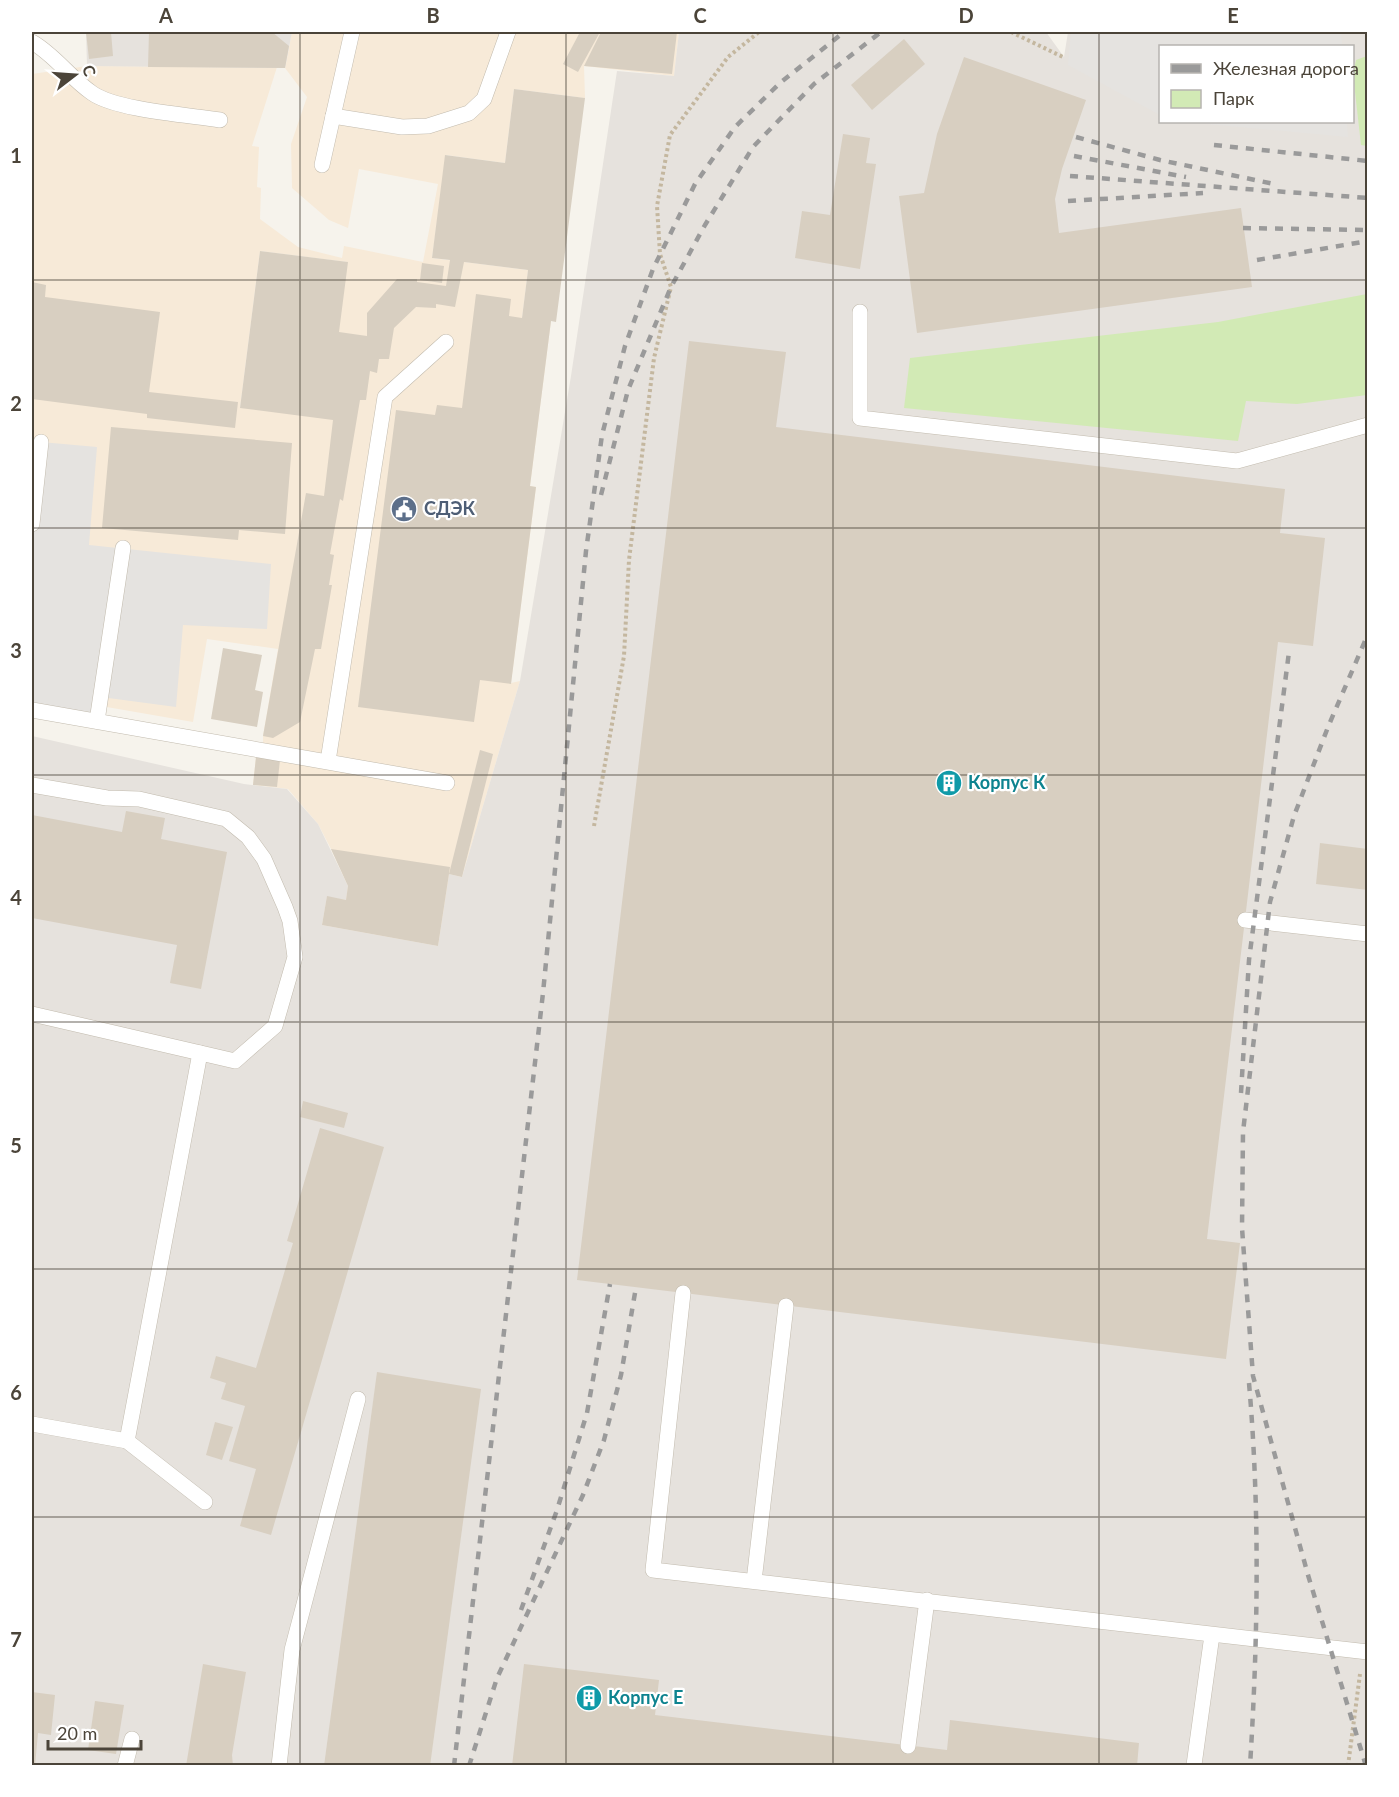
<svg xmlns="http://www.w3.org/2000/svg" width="1399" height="1797" font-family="Lato,sans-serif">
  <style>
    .commercial { fill: #f7ead8; fill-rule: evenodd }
    .industrial { fill: #e6e2dd; fill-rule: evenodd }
    .green { fill: #d2eab5 }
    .parking { fill: #e5e3e0 }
    .building { fill: #d8cfc1 }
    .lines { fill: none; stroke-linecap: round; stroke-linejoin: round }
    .lane-casing { stroke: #c2bbae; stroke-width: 16 }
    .path { stroke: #c4b79f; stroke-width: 4; stroke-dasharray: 3 3; stroke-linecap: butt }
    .lane { stroke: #fff; stroke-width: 15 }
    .rail { stroke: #9a9a9a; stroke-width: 4.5; stroke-dasharray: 8 8; stroke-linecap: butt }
    .grid { fill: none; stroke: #4b4439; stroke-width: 1.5; stroke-opacity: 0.55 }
    .labels { text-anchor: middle; stroke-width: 4.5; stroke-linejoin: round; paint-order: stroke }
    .service-label { font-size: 18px; font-weight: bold; fill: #4e5e75; stroke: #fff; text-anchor: start }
    .culture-label { font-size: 18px; font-weight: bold; fill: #0d838f; stroke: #fff; text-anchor: start }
    .neatline { fill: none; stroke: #4b4439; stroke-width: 2 }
    .grid-label { font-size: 20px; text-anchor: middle; font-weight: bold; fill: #4b4439 }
  </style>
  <rect width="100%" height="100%" fill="#f6f3ec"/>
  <path class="commercial" d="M292 32H679L674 76 584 66 585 98 514 89 505 163 446 155 432 258 528 270 522 318 551 321 530 486 536 487 511 683 520 681 462 877 450 874 438 946 322 925 327 896 348 886 331 849 318 824 288 789 253 785 256 757 263 749V736L278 649 207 639 193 722 32 694V74L87 66 277 67 252 146 259 147 257 187 261 188 260 219 298 247 342 258 344 246 423 262 438 184 359 169 348 228 329 220 292 188 291 144 307 97 285 68ZM260 251 347 262 335 355 240 408Z"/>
  <g class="industrial">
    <path d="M86 32H292L285 68 87 66Z"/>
    <path d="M679 32H1046L1064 57 1068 32H1367V1765L32 1766V736L244 784 287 789 318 824 348 886 346 900 327 897 322 925 438 946 449 874 462 877 520 681 571 376 617 71 674 76ZM1160 46H1352V122H1160Z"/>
  </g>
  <g class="green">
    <path d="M1367 56V146L1361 145 1353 74 1356 60Z"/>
    <path d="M1367 294V395L1297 404 1246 401 1238 441 904 408 910 358 1218 322Z"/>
  </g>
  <g class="parking">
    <path d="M1071 32H1341L1342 46H1160V115L1068 65Z"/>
    <path d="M1185 122H1347L1348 137Z"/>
    <path d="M41 442 97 447 89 545 271 564 267 629 183 625 176 707 101 697 97 721 32 710V524Z"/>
  </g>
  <g class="building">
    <path d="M86 32H111L113 56 89 59Z"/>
    <path d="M149 32H272L289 46 285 68 148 67Z"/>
    <path d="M580 32H600L578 72 563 64Z"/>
    <path d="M601 32H677L672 74 584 66Z"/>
    <path d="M904 39 925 64 872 110 851 85Z"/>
    <path d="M964 57 1086 100 1062 169 1055 199 1059 233 1241 208 1252 287 917 333 899 196 924 193 937 134Z"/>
    <path d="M514 89 585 98 556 322 551 321 530 486 536 487 511 684 480 680 474 722 358 707 396 410 435 415 437 405 462 408 476 294 511 299 509 316 522 318 528 270 464 262 455 307 436 304V308L416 307 394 328 389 359H379L377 373 370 371 366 400H360L343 501 340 499 330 554 334 555 329 585H332L321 649H315L300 722 273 738 263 736 306 493 324 496 333 420 240 408 260 251 348 262 339 332 367 336V313L397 279H417V282L446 286 450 260 432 258 445 155 505 163Z"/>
    <path d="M843 134 870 138 866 163 876 164 860 269 795 258 802 211 830 215Z"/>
    <path d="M422 263 444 266 442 283 420 280Z"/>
    <path d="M32 282 46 285 45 297 160 312 149 392 238 402 235 428 147 418V414L32 399Z"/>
    <path d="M689 341 786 352 776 427 1285 489 1280 533 1325 538 1313 646 1278 642 1207 1239 1240 1243 1226 1359 577 1280Z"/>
    <path d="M111 427 292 443 285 534 239 530 238 540 102 528Z"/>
    <path d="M223 648 262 655 255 690 263 692 257 727 211 719Z"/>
    <path d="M480 750 493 754 462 877 449 874Z"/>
    <path d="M256 757 280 760 277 787 253 785Z"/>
    <path d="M126 811 165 818 161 839 227 852 201 989 170 983 177 945 32 918V815L122 832Z"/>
    <path d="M1320 843 1368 849V890L1316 884Z"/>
    <path d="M331 849 450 867 438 946 322 925 327 896 346 900 348 886Z"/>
    <path d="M303 1101 348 1113 344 1128 300 1117Z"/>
    <path d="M320 1128 384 1147 271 1535 240 1526 256 1469 229 1461 245 1406 221 1399 226 1383 210 1378 216 1356 256 1368 293 1243 287 1241Z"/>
    <path d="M377 1372 481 1389 430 1766H324Z"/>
    <path d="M215 1422 233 1427 222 1460 206 1455Z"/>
    <path d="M203 1664 246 1672 232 1755 233 1766H186Z"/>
    <path d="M524 1664 659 1680 655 1715 947 1750 950 1720 1139 1743 1137 1766H512Z"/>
    <path d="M32 1692 55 1695 51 1735 38 1733 35 1766H32Z"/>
    <path d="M95 1701 124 1705 116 1754 88 1750Z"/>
  </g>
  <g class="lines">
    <defs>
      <g id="lane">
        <path d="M32 42C55 55 70 78 92 93 116 110 188 115 220 120"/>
        <path d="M333 116 402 127 428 126 469 113 484 99 508 32"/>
        <path d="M322 165 352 32"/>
        <path d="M860 312V418L1237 461 1368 425"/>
        <path d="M32 524 41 442"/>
        <path d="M32 710 447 783"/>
        <path d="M97 721 123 548"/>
        <path d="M328 761 385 397 446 342"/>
        <path d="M32 785 107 798 139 799 226 819 248 837 264 859 285 907 290 921 295 957 275 1026 235 1061 32 1014"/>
        <path d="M1245 920 1368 934"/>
        <path d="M683 1293 653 1570 1368 1652"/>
        <path d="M32 1424 127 1441 205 1502"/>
        <path d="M127 1441 200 1053"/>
        <path d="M754 1581 786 1306"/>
        <path d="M908 1746 927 1600"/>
        <path d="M1194 1765 1212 1635"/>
        <path d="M125 1766 132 1739"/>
        <path d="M279 1766 292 1650 358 1399"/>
      </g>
    </defs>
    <use href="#lane" class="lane-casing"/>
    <g class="path">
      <path d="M1011 32 1065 58"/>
      <path d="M594 826 624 656 629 560 654 358 671 287 660 254 657 206 670 135 728 57 759 32"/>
      <path d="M1348 1766 1360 1674"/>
    </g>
    <use href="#lane" class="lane"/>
    <g class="rail">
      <path d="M1076 137 1160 160 1274 184"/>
      <path d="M1214 145 1368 161"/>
      <path d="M1074 156 1186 177"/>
      <path d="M1070 176 1368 198"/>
      <path d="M1068 201 1203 193"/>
      <path d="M1243 228 1368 230"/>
      <path d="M1257 260 1368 241"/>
      <path d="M601 495 628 390 671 287 705 225 753 147 814 84 881 32"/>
      <path d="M1241 1093 1249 960 1289 652"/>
      <path d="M1249 1383C1260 1510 1258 1638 1250 1766"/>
      <path d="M521 1610 557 1510 587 1413 610 1284"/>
      <path d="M454 1766 543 993 586 551 602 435 625 346 653 269 695 184 735 127 780 83 844 32"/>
      <path d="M469 1766 497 1678 583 1495 604 1440 621 1375 636 1287"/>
      <path d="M1366 1766 1308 1575 1253 1376 1242 1228 1243 1132 1270 902 1294 816 1328 727 1368 634"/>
    </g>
  </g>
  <path class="grid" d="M300 32V1766M566 32V1766M833 32V1766M1099 32V1766M32 280H1368M32 528H1368M32 775H1368M32 1022H1368M32 1269H1368M32 1517H1368"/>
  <defs>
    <symbol id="civic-disc" viewBox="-11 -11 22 22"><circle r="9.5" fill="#5c6f8a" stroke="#fff"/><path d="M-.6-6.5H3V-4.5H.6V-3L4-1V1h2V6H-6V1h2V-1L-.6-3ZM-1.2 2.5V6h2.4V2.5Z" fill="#fff"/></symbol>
    <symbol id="building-disc" viewBox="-11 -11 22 22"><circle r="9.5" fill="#0f9aa8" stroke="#fff"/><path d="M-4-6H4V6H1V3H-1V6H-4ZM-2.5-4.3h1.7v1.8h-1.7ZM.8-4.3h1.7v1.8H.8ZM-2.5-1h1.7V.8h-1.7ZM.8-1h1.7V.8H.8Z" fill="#fff"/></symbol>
  </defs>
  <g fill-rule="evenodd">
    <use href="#civic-disc" x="389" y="494" width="30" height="30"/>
    <use href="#building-disc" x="934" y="768" width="30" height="30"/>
    <use href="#building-disc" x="574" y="1683" width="30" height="30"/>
  </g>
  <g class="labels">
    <g class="service-label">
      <text x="424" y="515">СДЭК</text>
    </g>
    <g class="culture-label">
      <text x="968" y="789">Корпус К</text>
      <text x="608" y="1704">Корпус Е</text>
    </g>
  </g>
  <rect width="1399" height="1797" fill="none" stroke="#ffffff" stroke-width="66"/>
  <rect x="1159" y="45" width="195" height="78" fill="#ffffff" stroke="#b7b4b0" stroke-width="1.5"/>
  <rect x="1171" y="64" width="30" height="9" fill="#9a9a9a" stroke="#b7b4b0" stroke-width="1.5"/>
  <text x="1213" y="75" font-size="18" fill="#4b4439">Железная дорога</text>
  <rect x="1171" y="90" width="30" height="18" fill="#d2eab5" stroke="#b7b4b0" stroke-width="1.5"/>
  <text x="1213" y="105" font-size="18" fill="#4b4439">Парк</text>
  <g transform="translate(75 75) rotate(73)" stroke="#ffffff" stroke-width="4.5" paint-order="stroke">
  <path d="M0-4.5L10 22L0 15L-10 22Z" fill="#4b4439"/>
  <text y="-9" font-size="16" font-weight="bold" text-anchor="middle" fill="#4b4439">С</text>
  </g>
  <path d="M48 1740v9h93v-9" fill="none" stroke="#4b4439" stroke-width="3"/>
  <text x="57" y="1740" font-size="18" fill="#4b4439" stroke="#ffffff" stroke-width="4.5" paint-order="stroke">20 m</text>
  <rect x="33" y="33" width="1333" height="1731" class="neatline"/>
  <g class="grid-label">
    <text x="166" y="23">A</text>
    <text x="433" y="23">B</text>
    <text x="700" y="23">C</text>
    <text x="966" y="23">D</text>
    <text x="1233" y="23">E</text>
    <text x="16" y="163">1</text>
    <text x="16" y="411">2</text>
    <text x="16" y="658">3</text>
    <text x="16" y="905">4</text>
    <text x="16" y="1153">5</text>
    <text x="16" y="1400">6</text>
    <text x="16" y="1647">7</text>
  </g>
</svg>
